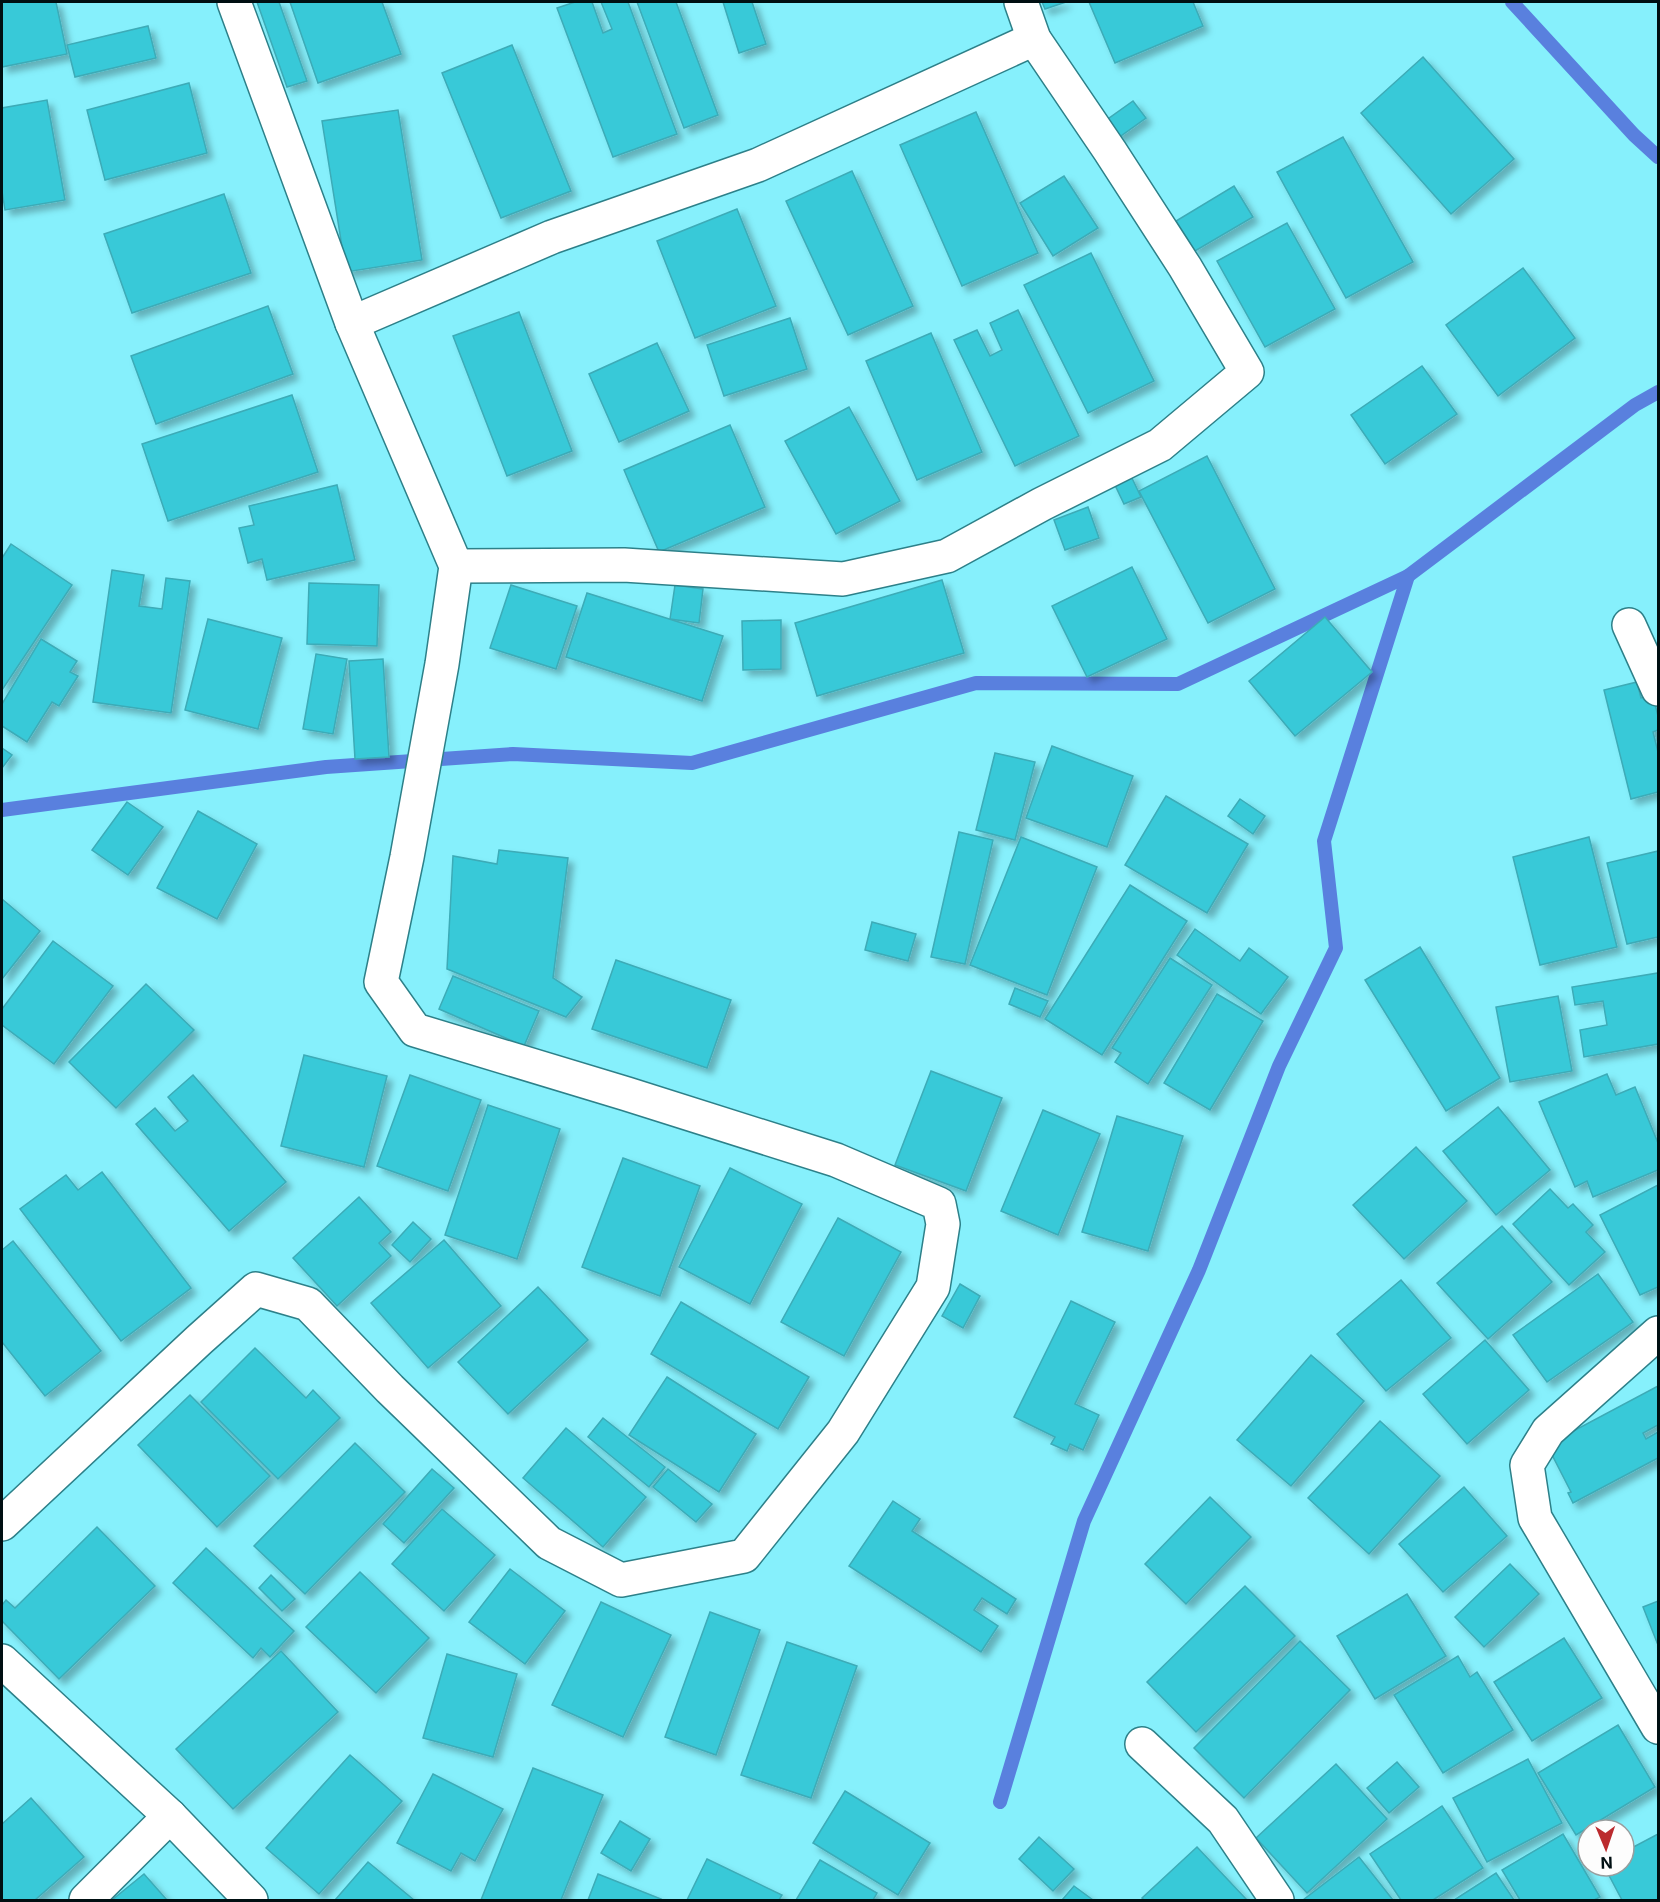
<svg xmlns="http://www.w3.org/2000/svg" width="1660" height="1902" font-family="Inter,sans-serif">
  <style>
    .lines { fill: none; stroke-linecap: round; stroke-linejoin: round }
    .stream { stroke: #5980de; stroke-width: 14 }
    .building { fill: #38c9d8; stroke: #3cabb7; stroke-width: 1.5; filter: url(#shadow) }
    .street-casing { stroke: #2d8089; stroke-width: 36 }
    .street { stroke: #fff; stroke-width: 33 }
  </style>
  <defs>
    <filter id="shadow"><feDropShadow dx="5.5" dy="5.5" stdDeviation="3" flood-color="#0004"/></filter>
  </defs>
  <rect width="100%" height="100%" fill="#86f0fc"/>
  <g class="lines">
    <g class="stream">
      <path d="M1512 2 1634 135 1658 157"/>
      <path d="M2 810 326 767 513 754 692 763 976 683 1178 684 1408 576 1635 405 1658 392"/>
      <path d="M1000 1802 1084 1521 1199 1270 1279 1066 1336 948 1324 841 1408 576"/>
    </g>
  </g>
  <g class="building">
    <path d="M2 2H56L67 54 2 67Z"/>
    <path d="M257 2H279L307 81 287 87Z"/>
    <path d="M290 2H382L401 54 318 83Z"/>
    <path d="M575 2H592L603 33 612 29 601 2H628L677 134 613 157 557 8Z"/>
    <path d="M637 2H676L718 115 684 128Z"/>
    <path d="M723 2H752L766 44 739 53Z"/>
    <path d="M1042 2H1066L1045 9Z"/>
    <path d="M1089 2H1193L1203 26 1115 63Z"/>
    <path d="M148 26 156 58 75 77 67 45Z"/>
    <path d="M512 45 571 191 501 218 442 73Z"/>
    <path d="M1423 57 1514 159 1451 214 1361 113Z"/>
    <path d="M189 83 207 153 105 180 87 110Z"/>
    <path d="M47 100 65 200 5 210 2 191V108Z"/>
    <path d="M1133 101 1146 118 1118 138 1105 121Z"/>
    <path d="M398 110 422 260 346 272 322 121Z"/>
    <path d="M976 112 1038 253 962 286 900 145Z"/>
    <path d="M1343 137 1413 262 1346 298 1277 172Z"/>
    <path d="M852 171 913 306 848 335 786 201Z"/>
    <path d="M1064 176 1098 228 1053 256 1020 203Z"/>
    <path d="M1234 186 1253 217 1195 251 1176 221Z"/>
    <path d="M224 194 251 273 132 313 104 234Z"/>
    <path d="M737 209 776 306 695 338 657 241Z"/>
    <path d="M1287 223 1335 309 1265 347 1217 261Z"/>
    <path d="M1091 253 1154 381 1088 413 1024 285Z"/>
    <path d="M1523 268 1575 338 1498 396 1446 325Z"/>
    <path d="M268 306 293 374 156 424 131 356Z"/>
    <path d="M1018 310 1079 436 1015 466 954 340 977 330 990 356 1002 350 990 323Z"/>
    <path d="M519 312 572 451 507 476 453 336Z"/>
    <path d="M790 318 807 369 724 396 707 345Z"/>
    <path d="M931 333 982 452 917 480 866 361Z"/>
    <path d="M657 343 689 411 619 442 589 374Z"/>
    <path d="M1422 366 1457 414 1385 464 1351 415Z"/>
    <path d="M292 395 318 472 168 521 142 444Z"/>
    <path d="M849 407 900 501 836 534 785 441Z"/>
    <path d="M730 425 765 507 659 552 624 470Z"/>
    <path d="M1207 456 1275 589 1208 623 1139 491Z"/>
    <path d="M1130 474 1141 497 1124 504 1114 483Z"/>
    <path d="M337 485 355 560 267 580 262 559 248 563 239 528 254 525 249 506Z"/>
    <path d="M1088 507 1099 538 1065 550 1054 520Z"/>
    <path d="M11 544 72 585 2 690V558Z"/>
    <path d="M1132 567 1167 639 1087 677 1052 606Z"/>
    <path d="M112 570 144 575 139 606 162 609 166 578 190 581 171 713 93 702Z"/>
    <path d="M942 580 964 653 817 696 795 623Z"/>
    <path d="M309 583 379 585 377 646 307 644Z"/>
    <path d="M511 585 577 606 556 669 490 648Z"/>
    <path d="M675 585 703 589 699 623 670 619Z"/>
    <path d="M587 593 723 636 702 701 566 657Z"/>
    <path d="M1325 617 1372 672 1295 736 1249 681Z"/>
    <path d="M208 619 282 638 258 729 185 710Z"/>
    <path d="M781 620V669L743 670 742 621Z"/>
    <path d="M41 639 77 661 70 672 78 676 59 706 52 702 27 742 2 726V704Z"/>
    <path d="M316 654 347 659 333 734 303 729Z"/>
    <path d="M383 659 389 757 355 759 349 661Z"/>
    <path d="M1637 682 1641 698 1653 696 1658 716V730L1653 732 1658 752V792L1631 799 1604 690Z"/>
    <path d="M1052 746 1133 776 1107 847 1026 818Z"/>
    <path d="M2 748 12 755 2 768Z"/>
    <path d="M995 753 1035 762 1015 840 976 830Z"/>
    <path d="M1166 796 1248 844 1207 913 1125 865Z"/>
    <path d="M1240 799 1265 816 1253 834 1228 816Z"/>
    <path d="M127 802 163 827 128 875 92 850Z"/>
    <path d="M198 811 257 844 217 919 157 888Z"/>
    <path d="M959 832 993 840 965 964 931 957Z"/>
    <path d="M1021 837 1097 867 1047 995 970 965Z"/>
    <path d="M1589 837 1617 947 1540 965 1513 857Z"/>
    <path d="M499 850 568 858 553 978 582 997 566 1017 447 969 453 856 497 864Z"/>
    <path d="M1658 851V937L1627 944 1607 863Z"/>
    <path d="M1130 885 1187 921 1102 1055 1045 1019Z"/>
    <path d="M2 899 40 931 2 979Z"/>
    <path d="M872 922 916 934 908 961 865 950Z"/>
    <path d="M1195 929 1240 961 1249 948 1288 977 1261 1014 1177 955Z"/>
    <path d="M53 941 113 986 54 1064 2 1025V1009Z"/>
    <path d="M1420 947 1500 1078 1446 1111 1365 980Z"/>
    <path d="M1170 958 1212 985 1148 1084 1115 1062 1121 1053 1112 1048Z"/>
    <path d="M616 960 731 1000 707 1068 592 1029Z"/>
    <path d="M1658 973V1044L1584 1057 1580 1030 1607 1025 1603 1001 1575 1005 1572 987Z"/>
    <path d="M453 976 539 1011 524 1046 439 1009Z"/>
    <path d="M146 984 194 1030 116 1108 69 1062Z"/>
    <path d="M1015 988 1048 1001 1040 1017 1009 1004Z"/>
    <path d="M1217 994 1263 1021 1210 1110 1164 1083Z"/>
    <path d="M1558 996 1572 1071 1510 1082 1496 1007Z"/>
    <path d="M304 1055 387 1076 364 1167 281 1146Z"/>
    <path d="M931 1071 1002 1098 966 1191 895 1165Z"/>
    <path d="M1607 1074 1616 1095 1635 1087 1658 1143V1170L1593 1197 1587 1181 1575 1187 1539 1102Z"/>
    <path d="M193 1075 286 1182 229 1231 136 1124 155 1108 175 1131 188 1121 168 1097Z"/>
    <path d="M410 1075 481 1100 448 1191 377 1166Z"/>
    <path d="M488 1105 560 1129 517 1259 445 1235Z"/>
    <path d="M1498 1107 1550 1170 1496 1215 1443 1151Z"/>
    <path d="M1043 1110 1100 1134 1058 1235 1001 1211Z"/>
    <path d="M1117 1116 1183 1136 1148 1251 1082 1232Z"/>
    <path d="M1416 1147 1467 1201 1404 1259 1353 1205Z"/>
    <path d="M623 1158 700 1186 660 1296 582 1267Z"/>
    <path d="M730 1168 802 1204 750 1304 679 1267Z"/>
    <path d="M102 1172 191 1288 121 1341 20 1209 66 1175 78 1190Z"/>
    <path d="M1658 1185V1287L1640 1295 1600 1215Z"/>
    <path d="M1550 1189 1568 1208 1573 1204 1593 1225 1586 1232 1605 1252 1569 1285 1513 1224Z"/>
    <path d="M359 1197 391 1232 379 1243 391 1256 337 1306 293 1258Z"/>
    <path d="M838 1218 901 1252 844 1356 781 1322Z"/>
    <path d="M413 1222 431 1239 410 1262 392 1245Z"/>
    <path d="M1502 1226 1552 1282 1488 1339 1437 1283Z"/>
    <path d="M444 1240 501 1306 428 1368 371 1303Z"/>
    <path d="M13 1241 101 1351 45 1396 2 1342V1250Z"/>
    <path d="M1598 1274 1633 1322 1547 1382 1513 1335Z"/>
    <path d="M1401 1280 1451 1338 1386 1391 1337 1334Z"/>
    <path d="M960 1284 980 1296 963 1328 942 1316Z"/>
    <path d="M538 1287 588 1340 508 1414 458 1362Z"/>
    <path d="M1071 1301 1115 1322 1075 1404 1099 1415 1083 1450 1070 1444 1067 1451 1051 1444 1055 1437 1014 1417Z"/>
    <path d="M681 1302 809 1377 778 1429 651 1354Z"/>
    <path d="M1485 1340 1529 1390 1467 1444 1423 1394Z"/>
    <path d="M255 1348 306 1398 313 1390 340 1418 278 1479 201 1402Z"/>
    <path d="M1311 1355 1364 1401 1291 1486 1237 1440Z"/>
    <path d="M667 1377 756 1434 719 1492 629 1435Z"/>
    <path d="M1658 1386V1425L1643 1433 1646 1439 1658 1432V1458L1573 1503 1568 1493 1571 1492 1547 1445Z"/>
    <path d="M190 1395 270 1476 217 1527 138 1445Z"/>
    <path d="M603 1418 665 1467 649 1487 588 1437Z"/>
    <path d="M1380 1421 1440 1476 1369 1554 1308 1498Z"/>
    <path d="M566 1428 646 1497 603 1547 523 1478Z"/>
    <path d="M355 1443 405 1492 305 1594 254 1546Z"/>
    <path d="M432 1469 454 1488 404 1543 383 1524Z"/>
    <path d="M668 1469 712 1504 696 1522 653 1487Z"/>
    <path d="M1464 1487 1507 1536 1443 1592 1399 1544Z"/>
    <path d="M1210 1497 1251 1537 1186 1604 1145 1564Z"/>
    <path d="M893 1501 920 1519 912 1531 1016 1599 1007 1614 982 1598 974 1610 998 1626 981 1652 849 1566Z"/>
    <path d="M442 1509 495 1555 444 1611 392 1564Z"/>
    <path d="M97 1527 155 1586 59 1679 2 1621V1605L6 1600 15 1608Z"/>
    <path d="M206 1548 294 1631 270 1657 261 1648 253 1658 173 1583Z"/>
    <path d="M1510 1564 1539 1594 1484 1647 1455 1617Z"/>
    <path d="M510 1569 565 1611 525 1664 469 1622Z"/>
    <path d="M360 1572 429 1638 376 1693 306 1627Z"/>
    <path d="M271 1575 295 1599 282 1611 259 1588Z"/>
    <path d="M1245 1586 1295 1636 1196 1732 1147 1682Z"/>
    <path d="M1407 1594 1446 1656 1375 1699 1337 1636Z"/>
    <path d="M1658 1601V1645L1643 1607Z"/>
    <path d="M601 1602 671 1635 623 1737 552 1705Z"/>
    <path d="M710 1612 760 1630 716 1755 665 1737Z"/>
    <path d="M1564 1638 1602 1698 1532 1741 1494 1682Z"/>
    <path d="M1300 1641 1350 1690 1244 1798 1194 1748Z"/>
    <path d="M787 1642 857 1666 811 1798 741 1775Z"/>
    <path d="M281 1651 338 1712 233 1809 176 1749Z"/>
    <path d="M447 1654 517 1674 493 1757 423 1738Z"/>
    <path d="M1458 1656 1470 1677 1477 1672 1513 1730 1443 1773 1394 1695Z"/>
    <path d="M1618 1725 1655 1787 1576 1835 1538 1773Z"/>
    <path d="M350 1755 402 1801 319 1894 266 1848Z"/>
    <path d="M1528 1759 1562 1823 1487 1862 1453 1798Z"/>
    <path d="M1397 1762 1419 1787 1389 1813 1367 1788Z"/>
    <path d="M1336 1764 1387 1819 1307 1893 1256 1838Z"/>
    <path d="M533 1768 603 1795 561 1900H481Z"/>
    <path d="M433 1774 503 1809 475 1861 461 1853 451 1871 397 1843Z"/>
    <path d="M845 1791 930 1843 898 1895 813 1843Z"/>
    <path d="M31 1798 84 1857 35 1900H2V1824Z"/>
    <path d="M1442 1806 1483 1868 1433 1900H1401L1370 1854Z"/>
    <path d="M620 1821 650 1839 631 1871 601 1853Z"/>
    <path d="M1563 1834 1600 1897 1594 1900H1520L1502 1870Z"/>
    <path d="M1658 1834V1900H1622L1604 1866H1624V1852Z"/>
    <path d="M1039 1837 1074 1869 1053 1891 1019 1859Z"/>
    <path d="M1197 1847 1247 1900H1144L1142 1898Z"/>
    <path d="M1359 1857 1393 1900H1303Z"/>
    <path d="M707 1859 782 1895 779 1900H687Z"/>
    <path d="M820 1860 877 1893 873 1900H796Z"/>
    <path d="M368 1862 414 1900H335Z"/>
    <path d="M1496 1873 1514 1900H1454Z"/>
    <path d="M144 1874 167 1900H112Z"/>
    <path d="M598 1874 661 1899 660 1900H588Z"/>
    <path d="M1074 1886 1093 1900H1062Z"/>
  </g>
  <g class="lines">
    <defs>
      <g id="street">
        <path d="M352 323 552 237 758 165 1034 39"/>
        <path d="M456 566 624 565 843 579 947 556 1042 504 1160 445 1247 372 1185 267 1110 151 1034 39 1021 2"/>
        <path d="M1629 625 1658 689"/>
        <path d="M1658 1333 1548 1431 1527 1465 1535 1518 1658 1727"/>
        <path d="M2 1524 199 1340 256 1289 308 1304 390 1389 549 1543 621 1580 744 1556 843 1432 933 1287 943 1224 939 1204 836 1160 627 1094 415 1030 381 982 407 857 442 664 456 566 352 323 234 2"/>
        <path d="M2 1661 170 1816 251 1900"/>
        <path d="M1142 1744 1223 1820 1277 1900"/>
        <path d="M86 1900 170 1816"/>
      </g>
    </defs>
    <use href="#street" class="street-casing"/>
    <use href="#street" class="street"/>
  </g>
  <rect width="1660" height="1902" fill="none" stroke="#000f12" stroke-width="6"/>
  <g transform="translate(1606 1848) rotate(178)"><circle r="28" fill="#fdfdfd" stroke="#989e9f" stroke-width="1.5"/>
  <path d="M0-4.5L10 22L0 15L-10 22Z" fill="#bb2b2e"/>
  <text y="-9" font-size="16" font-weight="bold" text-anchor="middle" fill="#000f12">N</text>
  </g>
</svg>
